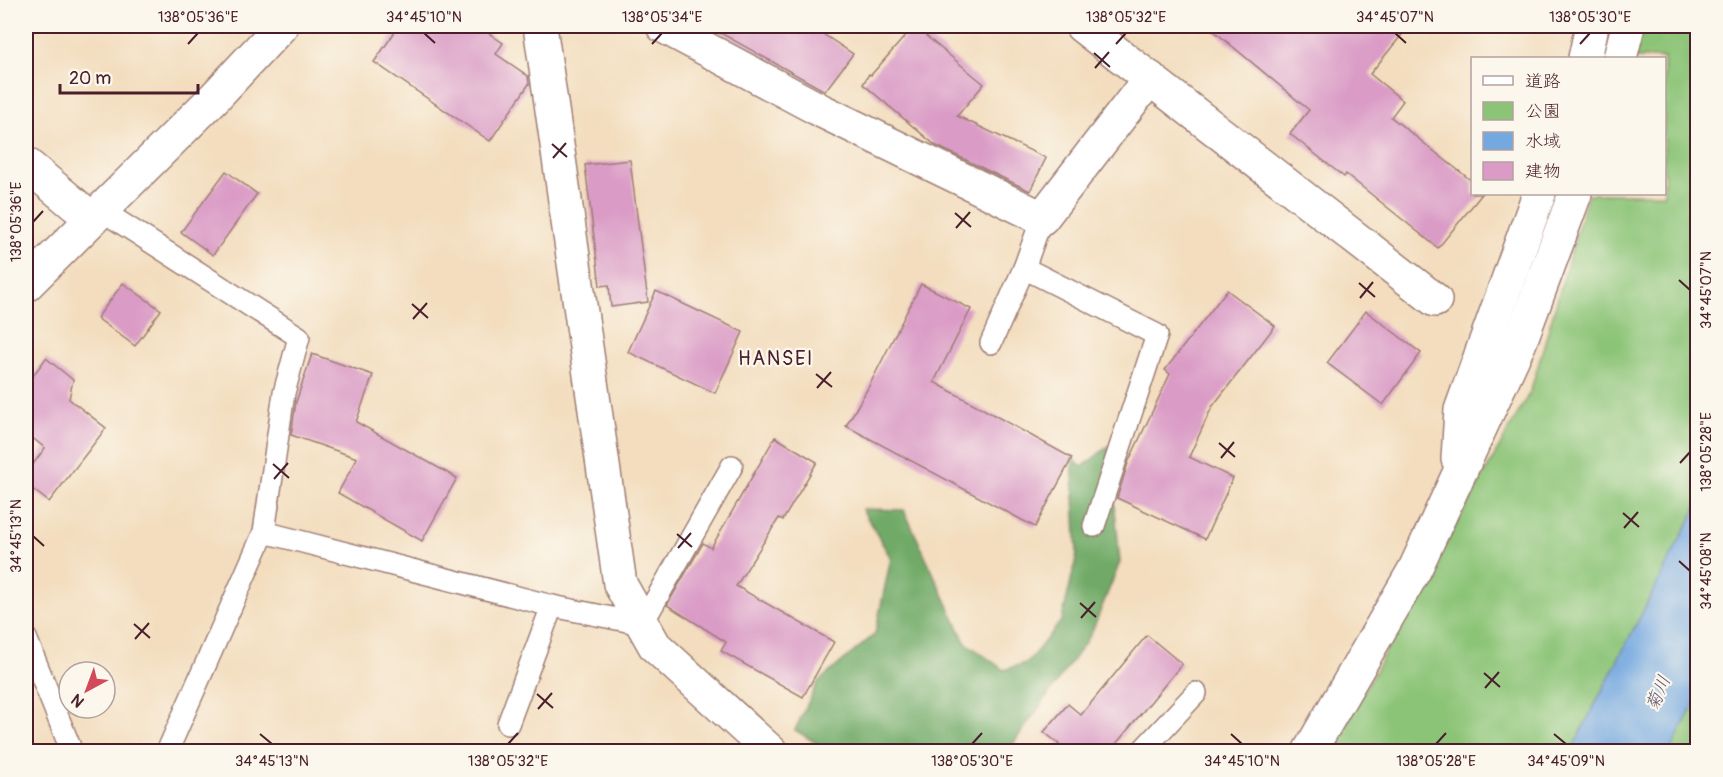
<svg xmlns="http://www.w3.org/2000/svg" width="1723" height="777" font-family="Pangolin,'Klee One',sans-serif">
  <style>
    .green { fill: #8cc477; stroke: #6b7251; stroke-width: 1.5 }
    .forest { fill: #71aa68; stroke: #5e644a; stroke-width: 1.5 }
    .water { fill: #74a8e0; stroke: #5f6486; stroke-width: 1.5 }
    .building { fill: #da9bc6 }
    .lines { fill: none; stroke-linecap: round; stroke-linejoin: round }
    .service-casing { stroke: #9e7e74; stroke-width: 24 }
    .minor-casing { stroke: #9e7e74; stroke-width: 36 }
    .tertiary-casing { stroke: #9e7e74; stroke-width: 36 }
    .service { stroke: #fff; stroke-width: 21 }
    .minor { stroke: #fff; stroke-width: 33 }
    .tertiary { stroke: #fff; stroke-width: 33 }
    .ticks { fill: none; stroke: #4a1f2b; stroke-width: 2 }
    .labels { text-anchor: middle; stroke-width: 4.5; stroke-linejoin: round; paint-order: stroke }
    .water-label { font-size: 18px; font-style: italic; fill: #594f6a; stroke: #fbf7ec }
    .quarter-label { font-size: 20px; letter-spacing: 1.5px; fill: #4a1f2b; stroke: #fbf7ec }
    .neatline { fill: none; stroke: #4a1f2b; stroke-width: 2 }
    .ticks-label { font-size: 15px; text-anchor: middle; fill: #4a1f2b }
  </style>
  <rect width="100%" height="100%" fill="#fbf7ec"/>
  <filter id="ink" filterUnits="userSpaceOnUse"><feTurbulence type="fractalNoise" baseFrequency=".0167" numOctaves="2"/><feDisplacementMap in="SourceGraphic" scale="12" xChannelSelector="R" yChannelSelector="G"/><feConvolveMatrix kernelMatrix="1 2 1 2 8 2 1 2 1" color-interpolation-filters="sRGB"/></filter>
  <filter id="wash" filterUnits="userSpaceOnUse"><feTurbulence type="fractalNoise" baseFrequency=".008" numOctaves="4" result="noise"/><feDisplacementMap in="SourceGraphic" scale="24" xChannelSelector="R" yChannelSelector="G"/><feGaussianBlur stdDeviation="1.35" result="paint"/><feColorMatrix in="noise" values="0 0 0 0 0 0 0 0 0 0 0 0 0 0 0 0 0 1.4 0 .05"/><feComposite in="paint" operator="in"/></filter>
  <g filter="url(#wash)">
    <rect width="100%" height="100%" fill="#f3ddbe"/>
    <path class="green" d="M1635 26H1697V751L1330 752 1531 390 1588 194H1664V58H1626Z"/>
    <path class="forest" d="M1109 446 1120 562 1091 634 1008 751H829L795 730 818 682 875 634 891 558 862 509 904 510 965 642 1004 670 1028 662 1062 620 1077 554 1072 458 1082 467Z"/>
    <path class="water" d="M1697 506V698L1670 751H1571Z"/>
    <g id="blocks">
      <g class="building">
        <path d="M399 26H478L503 43 496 54 528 76 529 84 490 141 374 62Z"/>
        <path d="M708 26H811L853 54 825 91Z"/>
        <path d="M914 26 984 84 957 116 1046 158 1030 191 935 145 863 84 869 74 871 75Z"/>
        <path d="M1208 26H1409L1370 74 1403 101 1391 117 1473 182V194H1482L1438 248 1346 174 1344 177 1290 134 1309 110Z"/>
        <path d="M630 160 648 302 611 307 609 285 600 286 585 165Z"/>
        <path d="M226 171 257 194 213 255 181 232Z"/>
        <path d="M123 283 161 310 135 346 97 318Z"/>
        <path d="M921 284 971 309 934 382 1072 458 1035 527 846 426 868 388Z"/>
        <path d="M1227 290 1275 326 1212 407 1189 457 1233 478 1205 539 1117 498 1128 463 1170 374 1165 370Z"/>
        <path d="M656 291 743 332 715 393 628 352Z"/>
        <path d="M1366 311 1421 353 1383 405 1327 363Z"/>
        <path d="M312 354 373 375 356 422 457 478 422 541 338 493 357 458 291 435 296 402Z"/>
        <path d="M46 358 73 380 69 399 106 428 49 502 26 484V474L45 448 26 433V385Z"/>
        <path d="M775 437 817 462 783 520 779 518 736 586 834 642 803 697 721 651 726 642 667 605 703 543 711 548Z"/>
        <path d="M1147 635 1182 664 1116 744 1125 752H1052L1059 744 1044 732 1068 704 1081 715Z"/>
      </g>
    </g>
  </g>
  <g filter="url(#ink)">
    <use href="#blocks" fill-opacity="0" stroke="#9e7e74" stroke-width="1.5"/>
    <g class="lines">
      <defs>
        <g id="service">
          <path d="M101 210 299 337 284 393 264 532 552 606 508 724"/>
          <path d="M1042 218 1024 268 1157 335 1094 526"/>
          <path d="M991 343 1024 268"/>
          <path d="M552 606 642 624 732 466"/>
          <path d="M26 638 72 752"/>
          <path d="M167 752 264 532"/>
          <path d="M1141 752 1196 693"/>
        </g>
        <g id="minor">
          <path d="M540 26 620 584 655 646 771 752"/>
          <path d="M663 26 822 111 1042 218 1150 78"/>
          <path d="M1082 26 1435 300"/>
          <path d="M1585 58 1592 26"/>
          <path d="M1620 58 1628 26"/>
          <path d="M26 164 92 219"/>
          <path d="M1458 459 1461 410 1539 194"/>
          <path d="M1309 752 1415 569 1520 342 1575 194"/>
        </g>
        <path id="tertiary" d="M26 285 215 97 281 26"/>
      </defs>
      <use href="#service" class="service-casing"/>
      <use href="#minor" class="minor-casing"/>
      <use href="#tertiary" class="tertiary-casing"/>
      <use href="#service" class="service"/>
      <use href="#minor" class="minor"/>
      <use href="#tertiary" class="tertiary"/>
    </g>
  </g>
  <path class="ticks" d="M424 33 435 43M1395 33 1406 43M188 44 198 33M652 44 662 33M1116 44 1126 33M1580 44 1590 33M1094 53 1110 67M1095 68 1109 52M552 144 567 157M553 158 566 143M955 213 971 227M33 222 43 211M956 228 970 212M1679 280 1690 290M1359 283 1375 297M1360 298 1373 282M412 304 428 318M413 319 427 303M816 374 832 387M817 388 831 372M1219 443 1235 457M1221 458 1234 442M1680 463 1690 452M273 464 289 478M274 479 288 463M1623 513 1639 527M1624 528 1638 512M677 534 692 547M33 536 44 546M678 548 691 533M1679 561 1690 571M1080 603 1096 617M1081 618 1095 602M134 624 150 638M135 639 149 623M1484 673 1500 687M1485 688 1499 672M537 694 553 708M538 709 552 693M260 734 272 744M1231 734 1242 744M1554 734 1566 744M508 744 518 733M972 744 982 733M1436 744 1446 733"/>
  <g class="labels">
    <g class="water-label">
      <text transform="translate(1658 693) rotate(-67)" y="6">菊川</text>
    </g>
    <g class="quarter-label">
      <text x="776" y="365">HANSEI</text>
    </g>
  </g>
  <rect width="1723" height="777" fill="none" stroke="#fbf7ec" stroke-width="66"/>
  <rect x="1471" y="57" width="195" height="138" fill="#fbf7ec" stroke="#b4a19f" stroke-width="1.5"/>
  <rect x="1483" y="76" width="30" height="9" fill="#ffffff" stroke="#b4a19f" stroke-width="1.5"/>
  <text x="1525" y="87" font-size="18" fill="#4a1f2b">道路</text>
  <rect x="1483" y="102" width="30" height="18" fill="#8cc477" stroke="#b4a19f" stroke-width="1.5"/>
  <text x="1525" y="117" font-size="18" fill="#4a1f2b">公園</text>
  <rect x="1483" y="132" width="30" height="18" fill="#74a8e0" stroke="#b4a19f" stroke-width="1.5"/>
  <text x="1525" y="147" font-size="18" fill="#4a1f2b">水域</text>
  <rect x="1483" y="162" width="30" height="18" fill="#da9bc6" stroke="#b4a19f" stroke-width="1.5"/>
  <text x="1525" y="177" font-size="18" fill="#4a1f2b">建物</text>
  <g transform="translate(87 690) rotate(221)"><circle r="28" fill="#fbf7ec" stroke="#b4a19f" stroke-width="1.5"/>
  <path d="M0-4.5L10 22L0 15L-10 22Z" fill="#d1495b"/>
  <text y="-9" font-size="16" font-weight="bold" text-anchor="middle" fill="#4a1f2b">N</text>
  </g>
  <path d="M60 84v9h138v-9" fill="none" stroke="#4a1f2b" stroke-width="3"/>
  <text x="69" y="84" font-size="18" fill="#4a1f2b" stroke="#fbf7ec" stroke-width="4.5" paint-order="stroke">20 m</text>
  <rect x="33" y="33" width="1657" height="711" class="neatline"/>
  <g class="ticks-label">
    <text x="198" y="22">138°05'36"E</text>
    <text x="424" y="22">34°45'10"N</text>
    <text x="662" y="22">138°05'34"E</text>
    <text x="1126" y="22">138°05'32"E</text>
    <text x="1395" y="22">34°45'07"N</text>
    <text x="1590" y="22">138°05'30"E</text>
    <text transform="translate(16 222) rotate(-90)" y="5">138°05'36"E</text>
    <text transform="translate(1706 290) rotate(-90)" y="5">34°45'07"N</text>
    <text transform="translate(1706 452) rotate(-90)" y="5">138°05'28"E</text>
    <text transform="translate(16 536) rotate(-90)" y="5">34°45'13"N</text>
    <text transform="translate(1706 571) rotate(-90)" y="5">34°45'08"N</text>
    <text x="272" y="766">34°45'13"N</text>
    <text x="508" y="766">138°05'32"E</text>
    <text x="972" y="766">138°05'30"E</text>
    <text x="1242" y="766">34°45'10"N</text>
    <text x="1436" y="766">138°05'28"E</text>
    <text x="1566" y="766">34°45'09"N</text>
  </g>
</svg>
